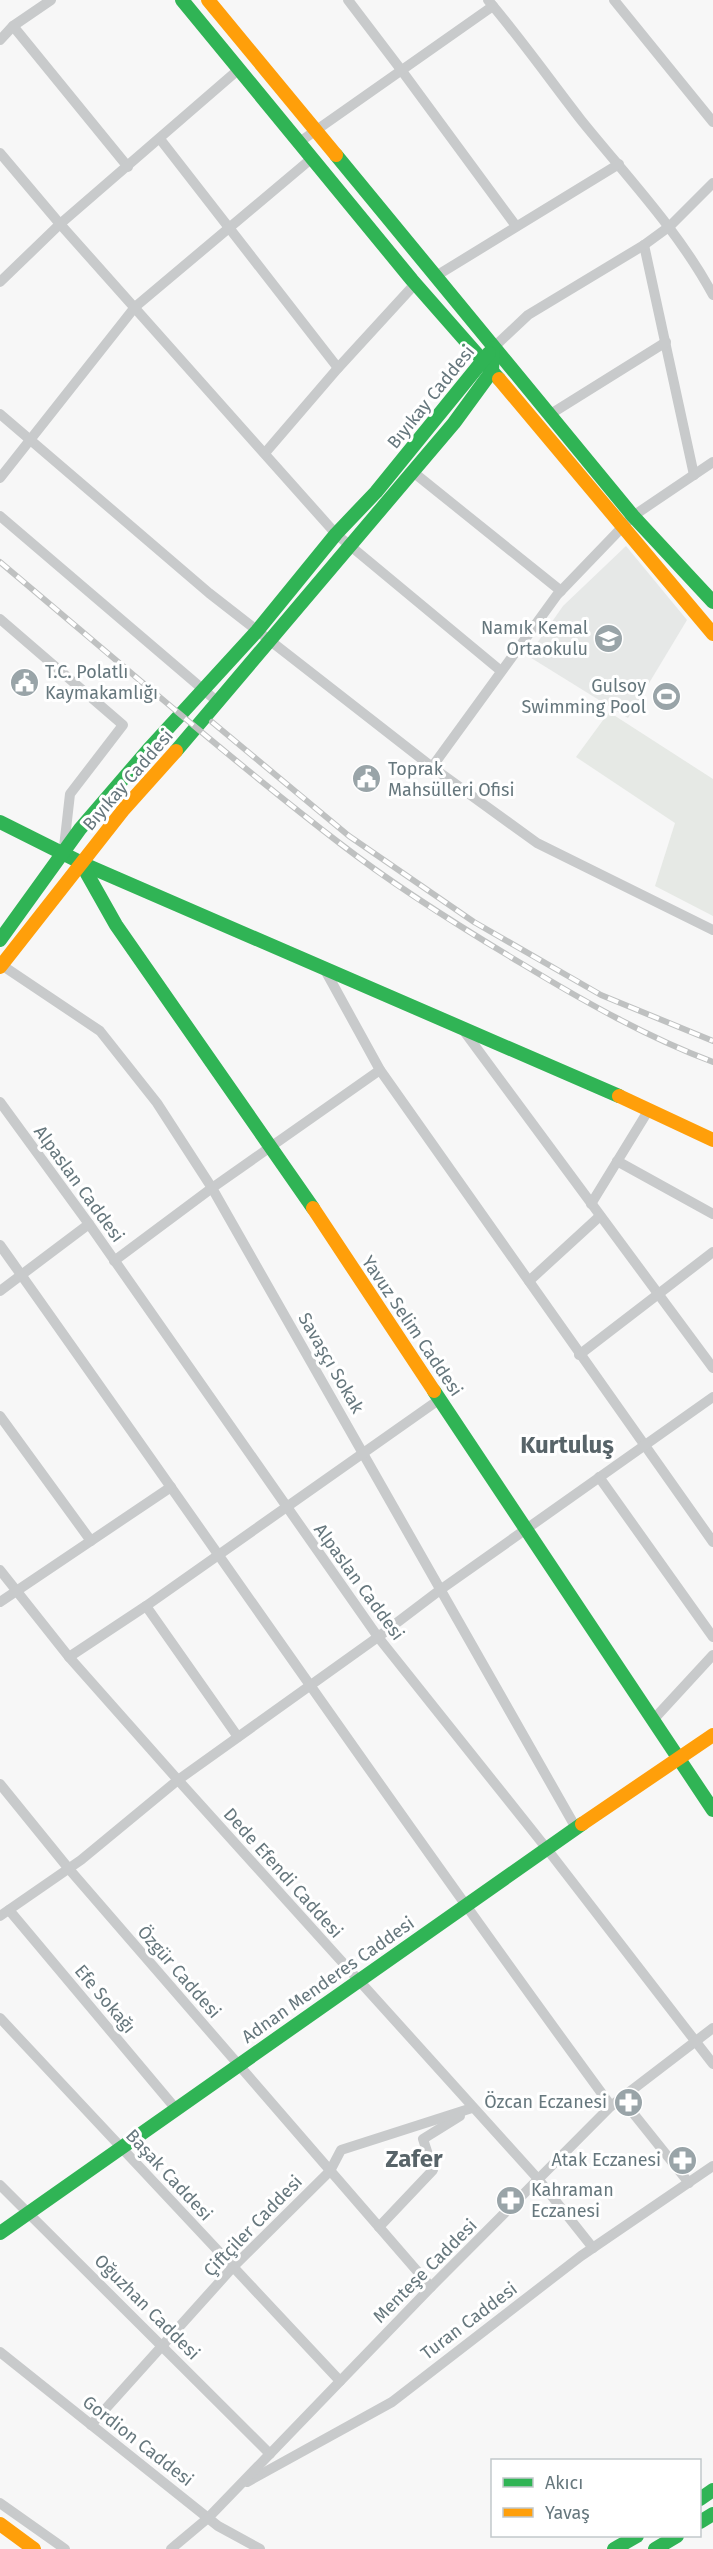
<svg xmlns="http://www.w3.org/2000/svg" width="713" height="2549" font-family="'Fira Sans',sans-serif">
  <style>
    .built { fill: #e6e8e7 }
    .green { fill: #e6e9e5 }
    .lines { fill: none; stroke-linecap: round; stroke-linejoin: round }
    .street { stroke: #c8cacb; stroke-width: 10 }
    .fast { stroke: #30b455; stroke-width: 14 }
    .slow { stroke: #ff9f0a; stroke-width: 14 }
    .rail-casing { stroke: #bfc1c1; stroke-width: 6 }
    .rail { stroke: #fff; stroke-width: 4; stroke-dasharray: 11; stroke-linecap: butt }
    .labels { text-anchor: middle; stroke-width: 6; stroke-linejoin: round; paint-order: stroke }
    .street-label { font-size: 18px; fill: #66777d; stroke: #fff }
    .poi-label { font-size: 18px; fill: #66777d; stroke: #fff; text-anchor: end }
    .district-label { font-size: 24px; font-weight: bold; fill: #586469; stroke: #fff }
  </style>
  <rect width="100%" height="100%" fill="#f7f7f7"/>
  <path class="built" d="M626 546 687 620 628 718 528 656 563 606Z"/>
  <path class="green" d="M609 712 713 779V916L655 886 675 823 576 757Z"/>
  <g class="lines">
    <g class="street">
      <path d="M348 0 402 71 516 226"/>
      <path d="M488 0C521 39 550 80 581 120 627 177 678 230 713 295"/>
      <path d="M614 0 713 122"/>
      <path d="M13 26 128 167"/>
      <path d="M0 40 13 26 51 0"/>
      <path d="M160 139 338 368"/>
      <path d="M298 143 493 6"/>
      <path d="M0 153 60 224 336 534 501 671"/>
      <path d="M644 245 694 475"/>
      <path d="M436 276 619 164"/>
      <path d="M0 282 60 224 238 70"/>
      <path d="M493 348 528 315 644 245 670 226 713 183"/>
      <path d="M0 414 209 593 432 767 537 843 713 930"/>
      <path d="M549 415 666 342"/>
      <path d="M265 453 338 368 415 284"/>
      <path d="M413 472 561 591"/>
      <path d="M0 478 135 307 311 159"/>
      <path d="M0 516 219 703"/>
      <path d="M0 619 123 725 70 794 64 847"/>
      <path d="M432 767 557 595 633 516 713 462"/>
      <path d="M0 964 100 1031 157 1103 212 1188 576 1828"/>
      <path d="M325 970 380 1070 713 1542"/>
      <path d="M461 1027 713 1368"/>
      <path d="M0 1102 89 1224 378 1637 547 1849 713 2064"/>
      <path d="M617 1161 713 1214"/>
      <path d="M591 1204 648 1111"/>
      <path d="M0 1245C204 1532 403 1822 611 2106"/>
      <path d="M114 1261 212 1188 380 1070"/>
      <path d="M529 1281 600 1216"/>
      <path d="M0 1291 89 1224"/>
      <path d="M579 1355 713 1252"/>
      <path d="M0 1416 91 1541"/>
      <path d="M599 1477 713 1637"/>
      <path d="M0 1570 69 1657 178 1780 539 2180 593 2248"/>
      <path d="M0 1602 171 1487"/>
      <path d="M146 1606 238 1737"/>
      <path d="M69 1657 146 1606 440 1399"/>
      <path d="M653 1720 713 1655"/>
      <path d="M0 1784 69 1869 431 2287"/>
      <path d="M9 1910 176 2109"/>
      <path d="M0 1916 81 1860 178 1780 378 1637 440 1590 713 1397"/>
      <path d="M0 2018 340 2381"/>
      <path d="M621 2098 689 2183"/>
      <path d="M0 2185 270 2454"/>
      <path d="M379 2227 433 2170 423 2139 460 2116"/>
      <path d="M0 2352 218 2526 260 2549"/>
      <path d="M91 2425 233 2267 330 2171 341 2150 472 2108"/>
      <path d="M247 2482 392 2402 581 2256 713 2166"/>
      <path d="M0 2503 65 2549"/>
      <path d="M171 2549 208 2518 431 2287 611 2106 713 2028"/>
    </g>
    <g class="fast">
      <path d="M182 0 412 280 499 379"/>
      <path d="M336 155 633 516 713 602"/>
      <path d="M176 751 454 423 492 371 493 348"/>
      <path d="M0 822 88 866 619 1096"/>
      <path d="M81 863 116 925 313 1208"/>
      <path d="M0 940 80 829 148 750 257 631 336 534 376 492 489 353"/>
      <path d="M434 1391 713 1810"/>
      <path d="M0 2233 582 1824"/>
      <path d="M700 2499 713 2490"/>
      <path d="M700 2522 713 2514"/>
      <path d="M614 2549 637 2536"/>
      <path d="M655 2549 677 2536"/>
    </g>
    <g class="slow">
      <path d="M208 0 336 155"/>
      <path d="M499 379 713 634"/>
      <path d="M0 967 124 809 176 751"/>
      <path d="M619 1096 713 1140"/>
      <path d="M313 1208 434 1391"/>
      <path d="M582 1824 713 1735"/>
      <path d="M0 2524 34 2549"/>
    </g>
    <defs>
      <g id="rail">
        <path d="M0 562C113 657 225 755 342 845 399 889 462 928 524 965 585 1002 647 1037 713 1062"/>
        <path d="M212 722 349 836 474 922 601 995 713 1041"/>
      </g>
    </defs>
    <use href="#rail" class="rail-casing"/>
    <use href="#rail" class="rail"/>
  </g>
  <defs>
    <symbol id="school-disc" viewBox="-11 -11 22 22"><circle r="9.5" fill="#99a4a8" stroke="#fff"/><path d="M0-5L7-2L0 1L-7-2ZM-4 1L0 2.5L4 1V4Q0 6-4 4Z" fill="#fff"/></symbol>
    <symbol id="civic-disc" viewBox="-11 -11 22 22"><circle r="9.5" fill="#99a4a8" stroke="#fff"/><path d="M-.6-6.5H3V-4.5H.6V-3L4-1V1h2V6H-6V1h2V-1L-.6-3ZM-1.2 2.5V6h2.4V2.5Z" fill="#fff"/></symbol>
    <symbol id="stadium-disc" viewBox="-11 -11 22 22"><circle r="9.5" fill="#99a4a8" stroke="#fff"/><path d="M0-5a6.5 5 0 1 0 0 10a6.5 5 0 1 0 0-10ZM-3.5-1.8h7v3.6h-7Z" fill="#fff"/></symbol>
    <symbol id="pharmacy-disc" viewBox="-11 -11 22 22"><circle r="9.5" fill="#99a4a8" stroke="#fff"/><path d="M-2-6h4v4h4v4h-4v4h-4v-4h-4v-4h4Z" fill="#fff"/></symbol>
  </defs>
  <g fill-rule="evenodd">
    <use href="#school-disc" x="592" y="622" width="33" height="33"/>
    <use href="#civic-disc" x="8" y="666" width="33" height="33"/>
    <use href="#stadium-disc" x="650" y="680" width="33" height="33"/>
    <use href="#civic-disc" x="350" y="762" width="33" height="33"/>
    <use href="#pharmacy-disc" x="612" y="2086" width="33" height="33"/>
    <use href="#pharmacy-disc" x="666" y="2144" width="33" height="33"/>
    <use href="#pharmacy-disc" x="494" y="2184" width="33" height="33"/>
  </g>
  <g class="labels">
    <g class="street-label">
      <text transform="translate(431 397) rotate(-51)" y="6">Bıyıkay Caddesi</text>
      <text transform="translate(128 780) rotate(-49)" y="6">Bıyıkay Caddesi</text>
      <text transform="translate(79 1184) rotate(54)" y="6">Alpaslan Caddesi</text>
      <text transform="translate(412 1326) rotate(56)" y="6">Yavuz Selim Caddesi</text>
      <text transform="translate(331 1363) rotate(60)" y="6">Savaşçı Sokak</text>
      <text transform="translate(359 1582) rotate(54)" y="6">Alpaslan Caddesi</text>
      <text transform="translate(283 1873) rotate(48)" y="6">Dede Efendi Caddesi</text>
      <text transform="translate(179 1972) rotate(49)" y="6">Özgür Caddesi</text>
      <text transform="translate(328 1980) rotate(-35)" y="6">Adnan Menderes Caddesi</text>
      <text transform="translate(105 1999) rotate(50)" y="6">Efe Sokağı</text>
      <text transform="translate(169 2175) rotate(47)" y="6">Başak Caddesi</text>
      <text transform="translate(253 2226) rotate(-46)" y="6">Çiftçiler Caddesi</text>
      <text transform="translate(425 2271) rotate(-45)" y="6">Menteşe Caddesi</text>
      <text transform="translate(147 2307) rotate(45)" y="6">Oğuzhan Caddesi</text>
      <text transform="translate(469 2321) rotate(-37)" y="6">Turan Caddesi</text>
      <text transform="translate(138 2441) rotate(38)" y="6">Gordion Caddesi</text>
    </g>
    <g class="poi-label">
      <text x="588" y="634">Namık Kemal<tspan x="588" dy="21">Ortaokulu</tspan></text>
      <text x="45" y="678" text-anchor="start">T.C. Polatlı<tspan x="45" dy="21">Kaymakamlığı</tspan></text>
      <text x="646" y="692">Gulsoy<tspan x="646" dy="21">Swimming Pool</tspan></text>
      <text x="388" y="775" text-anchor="start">Toprak<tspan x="388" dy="21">Mahsülleri Ofisi</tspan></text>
      <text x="607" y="2108">Özcan Eczanesi</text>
      <text x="661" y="2166">Atak Eczanesi</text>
      <text x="531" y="2196" text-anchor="start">Kahraman<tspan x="531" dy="21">Eczanesi</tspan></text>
    </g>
    <g class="district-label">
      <text x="567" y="1453">Kurtuluş</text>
      <text x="414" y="2167">Zafer</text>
    </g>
  </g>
  <rect x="491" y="2459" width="210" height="78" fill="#ffffff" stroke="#c2c9cb" stroke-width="1.5"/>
  <rect x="503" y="2478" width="30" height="9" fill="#30b455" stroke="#c2c9cb" stroke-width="1.5"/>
  <text x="545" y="2489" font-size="18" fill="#66777d">Akıcı</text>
  <rect x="503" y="2508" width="30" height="9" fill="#ff9f0a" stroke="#c2c9cb" stroke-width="1.5"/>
  <text x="545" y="2519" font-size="18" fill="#66777d">Yavaş</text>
</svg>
